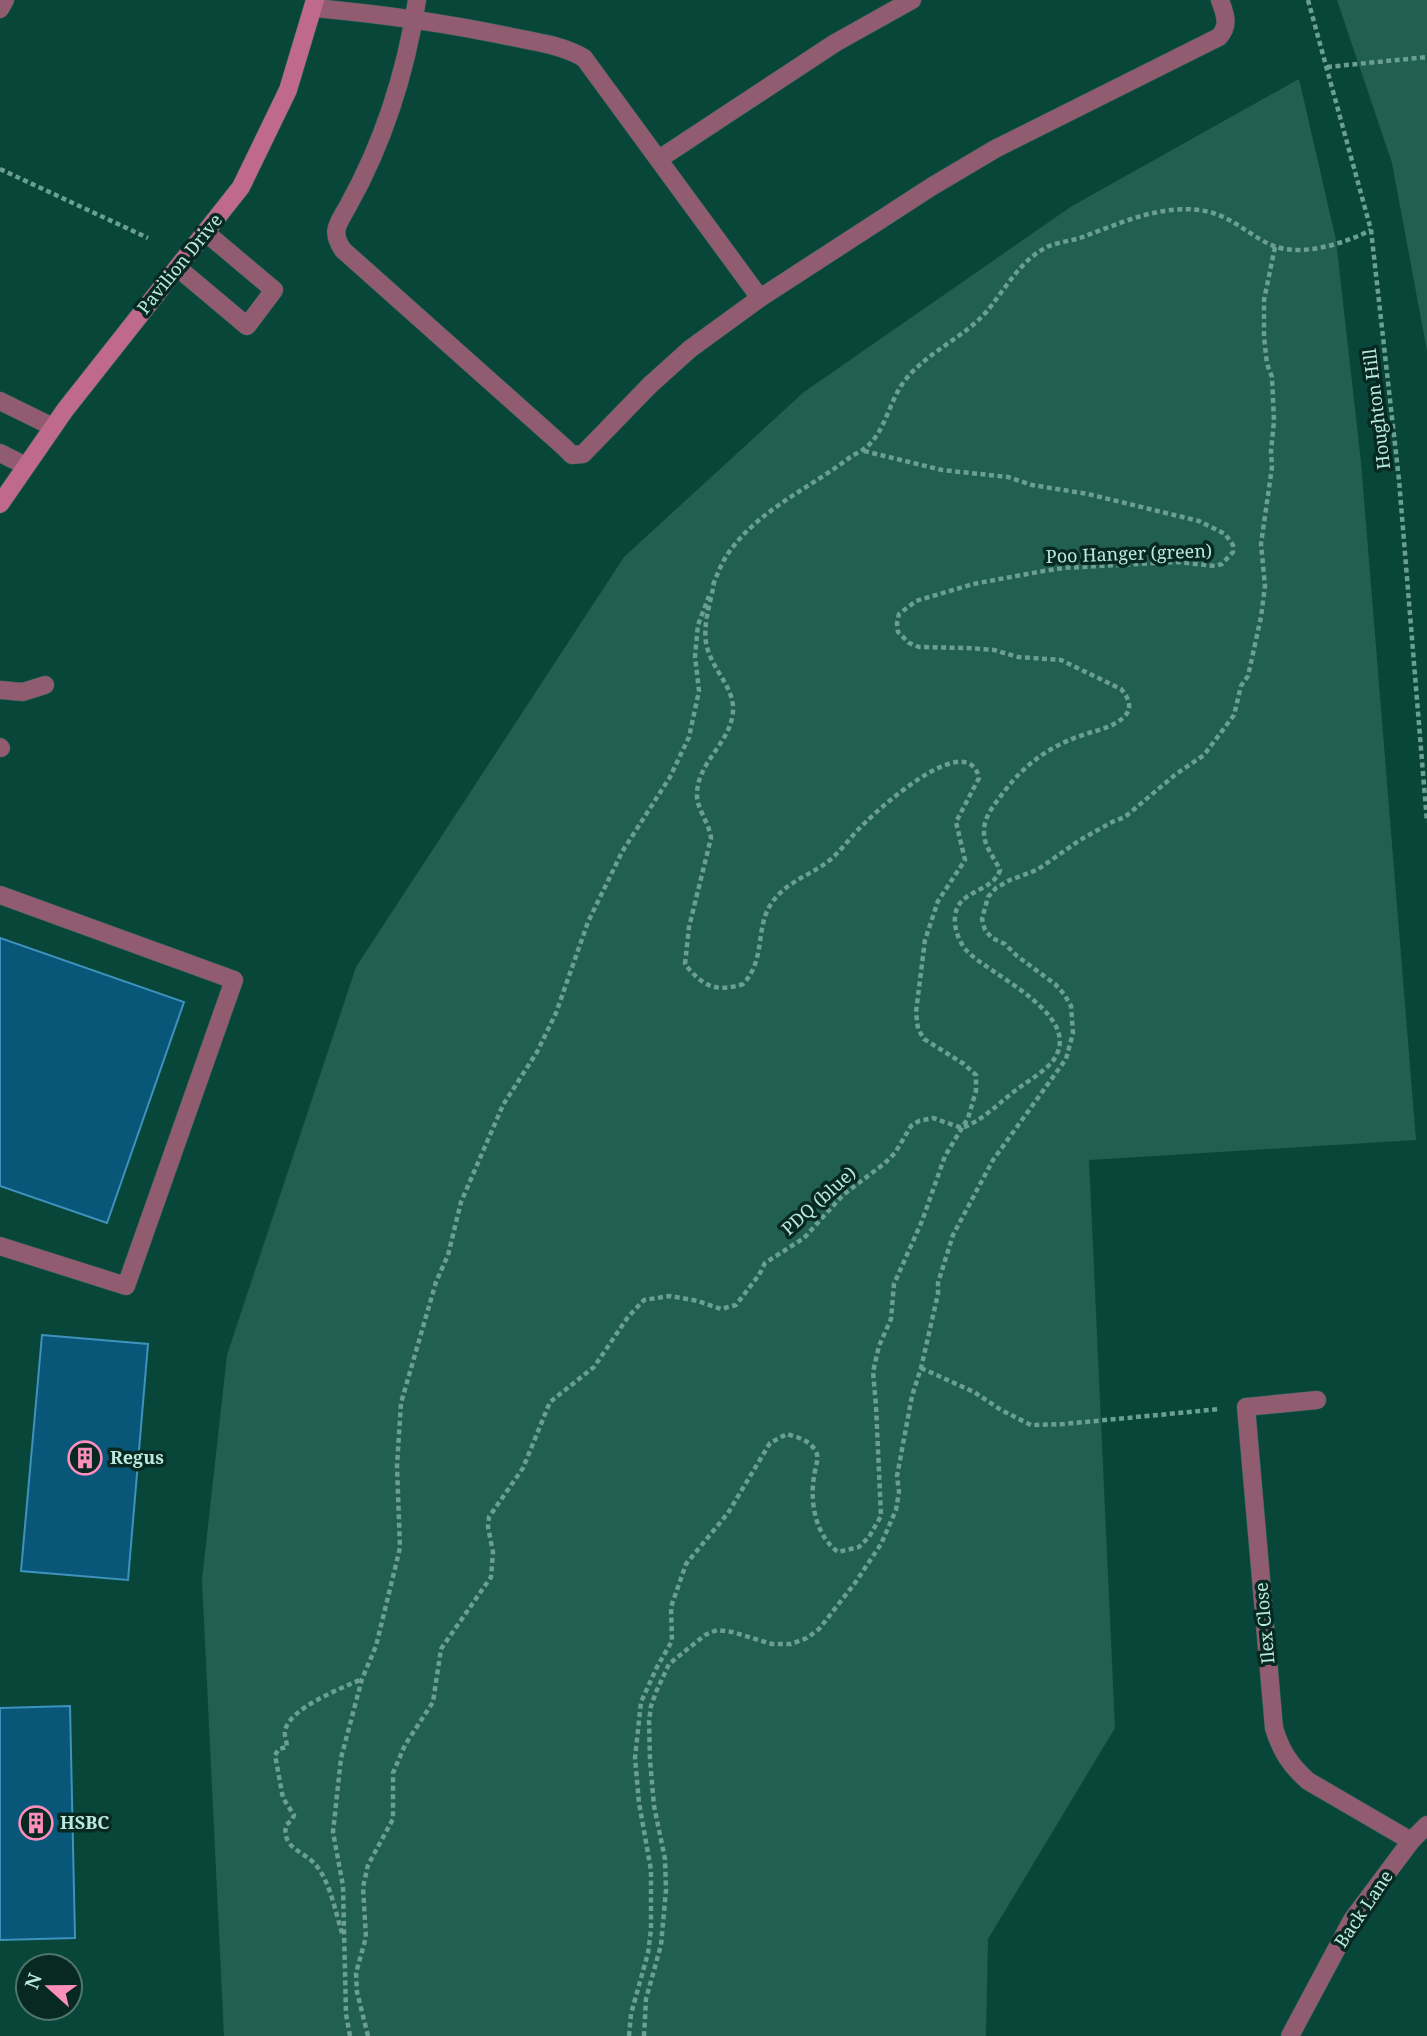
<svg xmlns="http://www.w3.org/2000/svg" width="1427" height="2036" font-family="'Noto Serif',serif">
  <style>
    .green { fill: #215f51 }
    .building { fill: #085678; stroke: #3e92be; stroke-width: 2 }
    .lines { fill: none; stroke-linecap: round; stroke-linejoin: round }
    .lane-casing { stroke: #296457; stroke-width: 19 }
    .street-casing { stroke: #296457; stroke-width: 19 }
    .secondary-casing { stroke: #296457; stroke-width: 19 }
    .path { stroke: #6a9f92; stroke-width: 4.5; stroke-dasharray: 5 3.5; stroke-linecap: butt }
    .lane { stroke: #915b70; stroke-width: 18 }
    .street { stroke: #915b70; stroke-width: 18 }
    .secondary { stroke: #bf6a8c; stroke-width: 18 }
    .labels { text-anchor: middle; stroke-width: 7; stroke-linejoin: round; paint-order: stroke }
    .street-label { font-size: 18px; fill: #bbeadc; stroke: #072922 }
    .poi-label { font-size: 18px; font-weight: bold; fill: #bbeadc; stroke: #072922; text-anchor: start }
  </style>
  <rect width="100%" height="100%" fill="#09463a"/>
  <g class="green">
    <path d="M1337 0H1427V351L1392 163Z"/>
    <path d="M1299 79 1336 240 1361 462 1416 1140 1089 1160 1115 1728 988 1939 986 2036H224L202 1580 227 1355 356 967 624 557 804 392 1072 206Z"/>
  </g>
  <g class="building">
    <path d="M0 938 184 1002 107 1223 0 1186Z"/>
    <path d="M42 1335 148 1344 128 1580 21 1571Z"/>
    <path d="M70 1706 75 1938 0 1940V1708Z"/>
  </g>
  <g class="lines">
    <defs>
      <g id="lane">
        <path d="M417 0C406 71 383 143 348 206 338 224 330 231 343 250L564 447 572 455 583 454 650 385 690 349 760 298"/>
        <path d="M314 8C381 14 446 23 512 37 536 42 562 45 584 58L760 298 931 187 995 149 1219 37C1230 25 1225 14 1220 0"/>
        <path d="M0 9 5 0"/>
        <path d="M659 159 835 43 912 0"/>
        <path d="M178 268 247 326 274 290 205 232"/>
        <path d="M0 401 53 427"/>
        <path d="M0 453 26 466"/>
        <path d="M0 690 23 692 45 685"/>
        <path d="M0 747 1 748"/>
        <path d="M0 895 234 980 126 1286 0 1246"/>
      </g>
      <g id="street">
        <path d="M1317 1400 1246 1407 1274 1728C1281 1751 1290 1765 1308 1781L1411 1841"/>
        <path d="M1290 2036 1352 1920 1411 1841 1427 1825"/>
      </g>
      <path id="secondary" d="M0 504 65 410 241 187 288 90 315 0"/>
    </defs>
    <use href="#lane" class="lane-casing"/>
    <use href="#street" class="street-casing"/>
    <use href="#secondary" class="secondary-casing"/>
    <g class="path">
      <path d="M1308 0 1371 230 1399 480 1427 822"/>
      <path d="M1327 67 1427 57"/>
      <path d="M0 169 148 238"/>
      <path d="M864 451 942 470 1008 477 1032 485 1088 494 1199 521 1225 534 1233 545V552L1222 564 1215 566 1176 562 1063 568 1038 572 973 584 916 601 899 614 897 623 898 632 909 643 919 647 967 648 994 650 1018 657 1061 660 1121 689C1129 698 1133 708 1124 717 1111 729 1095 730 1080 736 1048 747 1023 766 1003 793 995 804 984 816 984 831 983 845 994 857 1000 870 993 893 957 889 955 917 954 929 959 942 967 951 989 975 1088 1016 1052 1062 1044 1071 1033 1078 1023 1085 1002 1099 986 1119 962 1128"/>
      <path d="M713 585C717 575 721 564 727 555 758 509 811 488 853 455 886 442 886 403 906 379 930 350 965 337 987 311 1006 288 1021 259 1049 246 1059 242 1070 241 1080 238 1121 223 1168 200 1213 213 1236 220 1253 238 1274 246 1302 257 1346 243 1371 230"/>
      <path d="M921 1368 974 1392 1001 1410 1031 1425 1064 1424 1220 1409"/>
      <path d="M342 1933C335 1911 330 1879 313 1862 300 1850 282 1847 286 1825L292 1820 294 1815 283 1798 275 1755 279 1749 287 1747C287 1742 284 1736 285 1731 289 1708 342 1688 362 1679"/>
      <path d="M350 2036 346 2014 343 1886 333 1832 341 1758 362 1679 376 1646 400 1548 397 1466 401 1403 436 1282 448 1255 461 1202 503 1105 537 1052 556 1013 588 922 622 852 670 777 689 737 699 691 695 656 698 625 709 596"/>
      <path d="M368 2036 357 1992 356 1973 366 1937 363 1887 368 1865 393 1819V1773L405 1745 433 1702 441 1649 491 1577 493 1552 488 1527 489 1517 523 1468 550 1402 594 1367 628 1317 644 1300 670 1296 698 1301 721 1309 736 1305 759 1275 765 1263 804 1238 843 1195 885 1163 895 1153 911 1126 919 1121 933 1118 962 1128"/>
      <path d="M629 2036 631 2014 648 1953 651 1930V1870L639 1803 635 1758 641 1702 657 1667 672 1641 671 1607 686 1564 728 1513 770 1443 787 1434C797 1437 809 1440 815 1450 820 1458 816 1463 815 1471 809 1499 814 1534 838 1552L859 1547 869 1537 881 1516 876 1406 873 1372 879 1346 891 1319 894 1284 922 1221 945 1156 968 1118 976 1091V1075L964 1064 924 1039 918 1029 916 1012 925 940 938 901 965 860 956 822 979 778C968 729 883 805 867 821 853 833 844 848 830 860 810 876 786 881 771 904 755 928 766 960 743 984 716 993 702 986 685 964L689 927 711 838C709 823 698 810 697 797 696 764 726 747 732 718 738 692 717 676 709 653 700 632 710 605 714 584"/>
      <path d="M644 2036 646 1999 661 1945 666 1890 665 1859 654 1806 650 1760 649 1721 651 1706 656 1692 669 1664 705 1635 717 1630 732 1632 772 1644H791L807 1638 819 1629 855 1583 881 1544 896 1510 899 1492 897 1476 912 1396 921 1368 938 1294V1283L953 1235 993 1160 1066 1059 1073 1033 1071 1006 1064 994 1055 984 1017 956 1005 944 992 938 985 930 982 919 988 897 996 888 1010 880 1037 870 1080 840 1112 822 1125 817 1176 774 1204 755 1234 715 1241 686 1248 676 1261 617 1265 586 1261 544 1272 467 1271 451 1274 421 1272 377 1267 364 1264 337V300L1275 247"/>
    </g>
    <use href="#lane" class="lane"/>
    <use href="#street" class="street"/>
    <use href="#secondary" class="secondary"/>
  </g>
  <defs>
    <symbol id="building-ring" viewBox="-11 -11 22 22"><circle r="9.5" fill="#072922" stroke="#fe8ebc" stroke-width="1.5"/><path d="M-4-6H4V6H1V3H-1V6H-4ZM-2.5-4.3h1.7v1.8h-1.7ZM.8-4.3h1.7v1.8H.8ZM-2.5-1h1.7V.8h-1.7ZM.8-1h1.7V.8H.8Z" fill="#fe8ebc"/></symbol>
  </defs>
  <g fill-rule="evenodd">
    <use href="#building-ring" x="66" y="1439" width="38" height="38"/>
    <use href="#building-ring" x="17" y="1804" width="38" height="38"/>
  </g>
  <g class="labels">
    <g class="street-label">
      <text transform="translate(180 264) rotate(-51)" y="6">Pavilion Drive</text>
      <text transform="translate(1377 409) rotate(-97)" y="6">Houghton Hill</text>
      <text transform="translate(1129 554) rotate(-2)" y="6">Poo Hanger (green)</text>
      <text transform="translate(819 1201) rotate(-42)" y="6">PDQ (blue)</text>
      <text transform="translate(1265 1623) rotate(-95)" y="6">Ilex Close</text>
      <text transform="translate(1364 1909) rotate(-56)" y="6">Back Lane</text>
    </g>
    <g class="poi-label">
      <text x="110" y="1464">Regus</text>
      <text x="60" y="1829">HSBC</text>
    </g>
  </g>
  <g transform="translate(49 1987) rotate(291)"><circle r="33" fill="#072922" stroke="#4f766c" stroke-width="2"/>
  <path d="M0-5L12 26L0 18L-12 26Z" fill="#fe8ebc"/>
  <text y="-10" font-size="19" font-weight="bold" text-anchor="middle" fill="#bbeadc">N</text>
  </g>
</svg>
